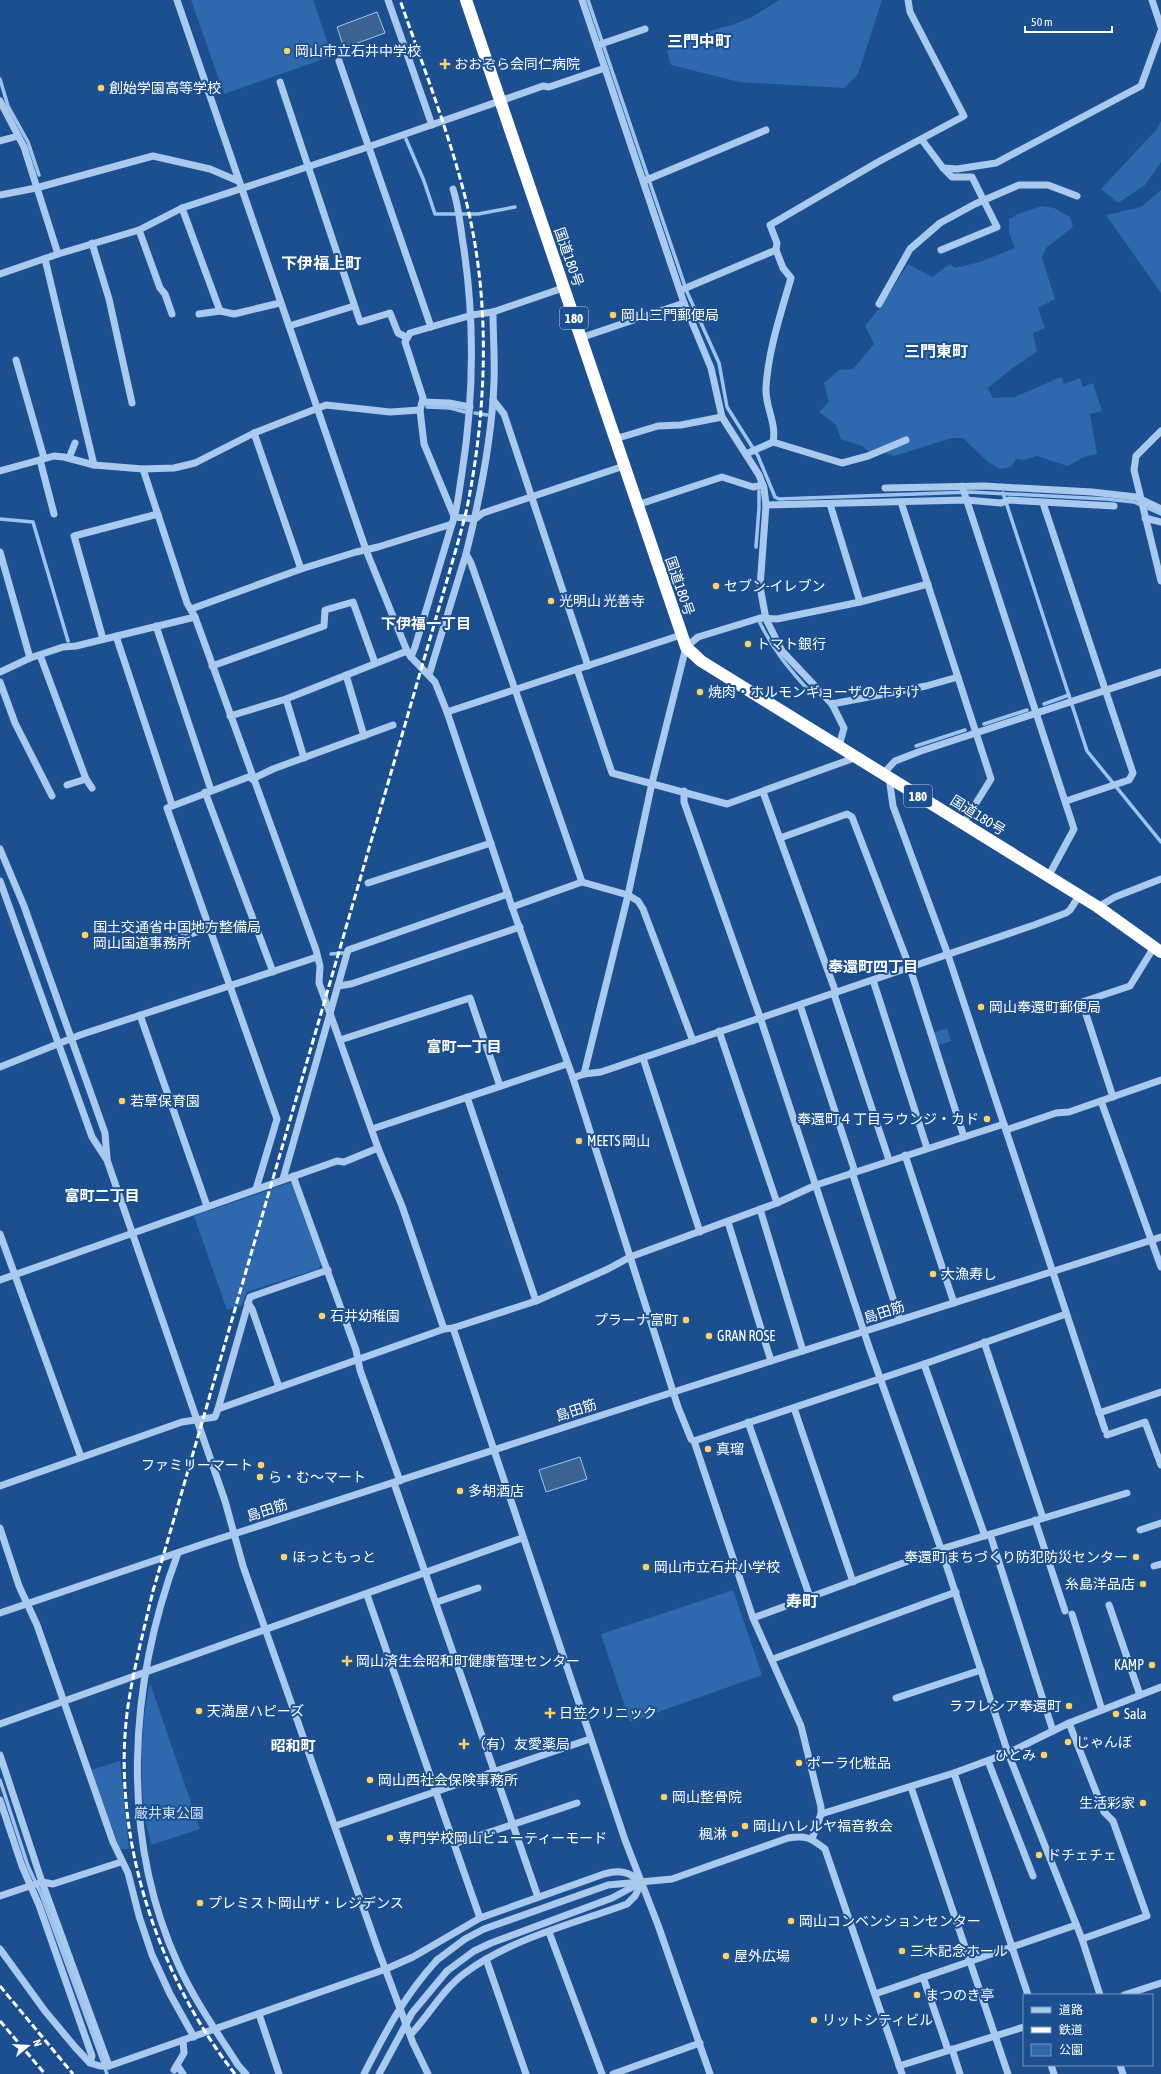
<svg xmlns="http://www.w3.org/2000/svg" width="1161" height="2074" font-family="'Asap Condensed','Noto Sans JP',sans-serif">
  <style>
    .green { fill: #2e69ad }
    .water { fill: #3c6290; stroke: #9cc4f0 }
    .lines { fill: none; stroke-linecap: round; stroke-linejoin: round }
    .stream { stroke: #9cc4f0; stroke-width: 3.5 }
    .minor { stroke: #a9c9ee; stroke-width: 7 }
    .highway { stroke: #fff; stroke-width: 12 }
    .rail { stroke: #fff; stroke-width: 3; stroke-dasharray: 7 3; stroke-linecap: butt }
    .minor-bridge { stroke: #a9c9ee; stroke-width: 7 }
    .poi-dot { fill: #ffd166; stroke: #1b4f8f; stroke-width: 1.5 }
    .labels { text-anchor: middle; stroke-width: 4; stroke-linejoin: round; paint-order: stroke }
    .shield { fill: #1b4f8f; stroke: #bbcadd; stroke-width: 1 }
    .shield-label { font-size: 13px; font-weight: bold; fill: #fff }
    .poi-label { font-size: 14px; fill: #fff; stroke: #1b4f8f; text-anchor: start }
    .street-label { font-size: 14px; fill: #fff; stroke: #1b4f8f }
    .park-label { font-size: 14px; fill: #cfe3fa; stroke: #1b4f8f }
    .neighbourhood-label { font-size: 15px; font-weight: bold; fill: #fff; stroke: #1b4f8f }
    .quarter-label { font-size: 16px; font-weight: bold; fill: #fff; stroke: #1b4f8f }
  </style>
  <rect width="100%" height="100%" fill="#1b4f8f"/>
  <g class="green">
    <path d="M191 0H313L332 56 224 94Z"/>
    <path d="M779 0H882L858 74 844 88 739 82 671 65 667 51 690 37 735 24 752 17Z"/>
    <path d="M1161 121V162L1145 185 1118 203 1101 189 1157 129Z"/>
    <path d="M1161 190V293L1106 215 1141 207Z"/>
    <path d="M1042 206 1054 208 1070 217 1073 227 1046 248 1042 258 1055 299 1038 308 1045 328 1033 333 1037 352 1014 367 988 388 993 398 1015 397 1061 377 1064 384 1080 378 1083 387 1093 383 1102 411 1090 414 1097 454 1084 457 1068 466 1037 456 1024 460 1016 459 1011 467 1000 469 988 462 963 438H952L894 456 875 450 869 452 862 446 841 439 836 425 819 412 829 402 824 383 839 370 853 369 874 344 865 326 881 306 908 264 932 277 950 264 955 268 980 262 1015 248 1009 233V219L1018 214Z"/>
    <path d="M947 1028 951 1041 937 1046 933 1033Z"/>
    <path d="M292 1182 321 1265 318 1269 247 1292 242 1305 227 1310 194 1216Z"/>
    <path d="M733 1590 762 1675 630 1722 601 1634Z"/>
    <path d="M150 1683 200 1829 151 1845C149 1833 145 1821 144 1809 140 1772 141 1718 150 1683Z"/>
    <path d="M120 1761 129 1849H120L91 1770Z"/>
  </g>
  <g class="water">
    <path d="M377 12 385 33 344 48 337 27Z"/>
    <path d="M580 1457 587 1479 546 1492 539 1470Z"/>
  </g>
  <g class="lines">
    <g class="stream">
      <path d="M588 0 687 292 719 363 727 407 758 456 775 497 779 499 970 492 1106 499 1134 502 1161 514"/>
      <path d="M0 79 8 106 28 142 39 175"/>
      <path d="M406 139 424 181 435 214H478L515 207"/>
      <path d="M427 407 450 408 465 412"/>
      <path d="M475 413 487 415"/>
      <path d="M1003 493 1087 751 1161 842"/>
      <path d="M0 519 33 522 68 641"/>
      <path d="M756 547 759 508V491"/>
      <path d="M760 623C773 650 790 670 810 692"/>
      <path d="M1044 704 1069 695"/>
      <path d="M984 724 1027 710"/>
      <path d="M916 746 965 730"/>
      <path d="M331 954 343 953"/>
      <path d="M0 1780 28 1866 41 1894 107 2074"/>
    </g>
    <g class="minor">
      <path d="M177 0 366 550 407 651 411 657 435 682 447 712 512 907 573 1078 678 1407 691 1439 694 1441 753 1618 801 1726 821 1807V1814L812 1839"/>
      <path d="M388 0 432 125"/>
      <path d="M582 0 684 303 711 368 722 417 759 475 764 488 766 505 760 587 766 619 782 651 832 704 844 728 839 746"/>
      <path d="M1152 0 1161 27"/>
      <path d="M598 45 645 29"/>
      <path d="M339 61 431 327"/>
      <path d="M280 82 360 322 390 313 398 333 406 337"/>
      <path d="M0 101 24 147 58 254"/>
      <path d="M922 140 943 168 957 169 996 163 1141 86 1161 31"/>
      <path d="M0 141 18 136"/>
      <path d="M644 181 766 130"/>
      <path d="M0 195 36 188 153 156 210 169 238 181"/>
      <path d="M182 208 220 311"/>
      <path d="M139 230 160 288 165 294 172 314"/>
      <path d="M92 243 109 299 132 403"/>
      <path d="M941 250 997 227 972 177H952L943 168"/>
      <path d="M45 259 94 465"/>
      <path d="M0 274 58 254 139 230 182 208 368 147 543 86 549 87 605 68"/>
      <path d="M681 290 776 250"/>
      <path d="M879 304 910 249 940 223 975 204 1019 185H1048L1077 196"/>
      <path d="M493 312C493 335 495 359 494 382 492 440 480 498 466 554L471 563 582 882"/>
      <path d="M199 314 220 311 234 314 280 303"/>
      <path d="M289 326 354 306"/>
      <path d="M580 338 684 303"/>
      <path d="M16 360 44 458"/>
      <path d="M493 400 504 414 588 666"/>
      <path d="M423 402 449 403 470 407"/>
      <path d="M1161 431 1136 456 1134 470 1161 581"/>
      <path d="M254 433 301 569"/>
      <path d="M615 439 658 426 681 425 722 417"/>
      <path d="M773 442C777 423 765 407 766 388 768 351 781 313 791 278L783 268 776 250 777 243 770 225 878 162 964 116 910 12 908 0"/>
      <path d="M746 454 773 442 842 463 868 456 906 440"/>
      <path d="M69 458 75 443"/>
      <path d="M40 460 54 514"/>
      <path d="M0 471 54 456 64 457 94 465 143 469 174 468 195 463 254 433 326 405 390 412 420 410"/>
      <path d="M962 486 1074 829 1048 877"/>
      <path d="M885 488 984 486 1092 492 1136 497 1161 509"/>
      <path d="M901 502 991 779 963 824"/>
      <path d="M1043 503 1133 773 1129 780 1066 801"/>
      <path d="M830 504 860 602"/>
      <path d="M637 505 722 477 753 487 763 485"/>
      <path d="M766 505 966 500 1001 503 1009 500 1114 506"/>
      <path d="M454 516 424 444 420 410 423 398 405 342 410 333 472 315 493 312 563 288"/>
      <path d="M454 517 475 519 483 513 624 466"/>
      <path d="M1145 518 1161 522"/>
      <path d="M0 552 30 658 63 647 76 646 195 617"/>
      <path d="M191 609 301 569 356 552 378 547 452 524C458 508 459 490 462 473 474 396 475 320 463 243 460 225 459 207 453 189"/>
      <path d="M156 626 211 790"/>
      <path d="M116 636 172 805"/>
      <path d="M103 639 74 536 158 514"/>
      <path d="M40 655 86 779 92 788"/>
      <path d="M411 657 415 647 452 524"/>
      <path d="M212 666 324 626 325 610 353 602 375 663"/>
      <path d="M577 669 612 773 727 804 857 757"/>
      <path d="M0 672 30 658"/>
      <path d="M346 675 364 736"/>
      <path d="M429 675 466 554"/>
      <path d="M0 682 15 723 52 796"/>
      <path d="M286 699 304 758"/>
      <path d="M832 704 926 686 958 677"/>
      <path d="M447 712 681 635"/>
      <path d="M230 716 286 699 407 651"/>
      <path d="M883 774 895 761 921 751 1161 672"/>
      <path d="M251 776 167 808 277 1119 256 1189"/>
      <path d="M889 777 893 806 948 955 1105 1430"/>
      <path d="M252 779 273 769 393 725"/>
      <path d="M67 785 86 779"/>
      <path d="M684 791V802L760 1017 869 1347 941 1549 1008 1753 1082 1939 1100 1995"/>
      <path d="M205 792 273 972"/>
      <path d="M763 792 836 993"/>
      <path d="M780 838 847 814 852 817 910 968 964 1137"/>
      <path d="M0 849 24 906 105 1133 107 1158"/>
      <path d="M0 881 92 1137 107 1160 225 1501 243 1566 377 1947 413 2043 428 2074"/>
      <path d="M368 883 491 843"/>
      <path d="M512 907 582 882 628 895 638 901 643 909 693 1041"/>
      <path d="M1098 907 1115 897 1161 879"/>
      <path d="M167 942 209 928"/>
      <path d="M873 980 927 1148"/>
      <path d="M338 986 351 984 520 927"/>
      <path d="M834 994 889 1160"/>
      <path d="M800 1005 855 1172"/>
      <path d="M140 1015 207 1206"/>
      <path d="M719 1031 777 1203"/>
      <path d="M340 1040 470 998 500 1086"/>
      <path d="M643 1058 700 1232"/>
      <path d="M0 1067 80 1035 317 957"/>
      <path d="M584 1074 628 895 652 783 686 647 698 637 760 618 777 619 860 602 928 584"/>
      <path d="M573 1078 584 1074 601 1072 1034 925 1066 913 1070 910 1079 896"/>
      <path d="M467 1097 536 1301"/>
      <path d="M1113 1097 1082 1002 1130 986 1154 947"/>
      <path d="M1101 1101 1161 1267"/>
      <path d="M372 1129 567 1064"/>
      <path d="M1006 1130 1056 1113 1069 1112 1161 1080"/>
      <path d="M378 1148 402 1206 444 1329"/>
      <path d="M905 1155 954 1303"/>
      <path d="M852 1172 900 1320"/>
      <path d="M293 1176 356 1350 360 1370 400 1481"/>
      <path d="M283 1179 348 950 508 894"/>
      <path d="M760 1209 803 1351"/>
      <path d="M728 1222 771 1361"/>
      <path d="M0 1234 81 1457"/>
      <path d="M0 1280 337 1161 344 1162 378 1148 322 991 319 983 320 966 316 950 195 617 187 603 143 469"/>
      <path d="M248 1303 252 1309 279 1387"/>
      <path d="M453 1328 625 1840 658 1925 710 2074"/>
      <path d="M984 1342 1043 1518"/>
      <path d="M924 1364 985 1536"/>
      <path d="M794 1408 853 1582"/>
      <path d="M218 1409 250 1297 328 1270"/>
      <path d="M1099 1413 1161 1392"/>
      <path d="M748 1422 810 1597"/>
      <path d="M1107 1435 1145 1422 1161 1465"/>
      <path d="M694 1441 924 1364 1066 1314"/>
      <path d="M394 1483 538 1897"/>
      <path d="M0 1486 182 1422 215 1417 218 1409 444 1329 453 1328 536 1301 608 1269 630 1257 777 1203 816 1185 1004 1124"/>
      <path d="M1035 1520 1065 1611"/>
      <path d="M0 1528 19 1586 37 1625 113 1842 128 1873 139 1916 152 1955 170 1994 194 2037"/>
      <path d="M1140 1530 1161 1523"/>
      <path d="M990 1534 1053 1731"/>
      <path d="M178 1553C129 1684 119 1834 178 1964 194 2000 217 2032 238 2065L246 2074"/>
      <path d="M1154 1566 1161 1564"/>
      <path d="M367 1595 480 1918"/>
      <path d="M437 1602 478 1588"/>
      <path d="M1109 1605 1140 1695"/>
      <path d="M0 1613 206 1543 664 1395 1161 1237"/>
      <path d="M1072 1614 1102 1710"/>
      <path d="M753 1618 941 1549 1127 1493"/>
      <path d="M773 1659 956 1592"/>
      <path d="M896 1698 981 1670"/>
      <path d="M1069 1723 1104 1812 1113 1821 1147 1916 1082 1939"/>
      <path d="M0 1724 522 1538"/>
      <path d="M0 1755 42 1882 109 2066"/>
      <path d="M988 1761 1033 1876"/>
      <path d="M954 1773 1028 1995"/>
      <path d="M911 1787 1008 2074"/>
      <path d="M0 1800 22 1866 39 1905 92 2056 90 2063"/>
      <path d="M821 1814 954 1773 1008 1753 1069 1723 1161 1687"/>
      <path d="M335 1826 590 1739"/>
      <path d="M454 1844 577 1803"/>
      <path d="M0 1896 42 1882 53 1884 121 1862"/>
      <path d="M549 1932 602 2074"/>
      <path d="M0 1949 45 2011 75 2047 90 2063 100 2066H109L386 1969 413 1957 480 1918 604 1874C619 1870 628 1871 640 1881"/>
      <path d="M486 1959 526 2074"/>
      <path d="M437 1960 465 1939 484 1929 608 1885 672 1879 788 1838C806 1835 811 1838 825 1849L902 2074"/>
      <path d="M447 1971 474 1951 491 1943 612 1898 638 1884"/>
      <path d="M923 1977 948 2050"/>
      <path d="M875 1994 1076 1925"/>
      <path d="M1124 1995 1161 1983"/>
      <path d="M259 2014 279 2074"/>
      <path d="M411 2034C429 2015 443 1989 465 1973 512 1938 573 1924 627 1904L635 1896 642 1882"/>
      <path d="M952 2049 960 2074"/>
      <path d="M177 2065 183 2074"/>
      <path d="M1051 2065 1054 2074"/>
      <path d="M1120 2065 1123 2074"/>
      <path d="M899 2066 1024 2027"/>
      <path d="M174 2070 184 2053 183 2040"/>
      <path d="M613 2074 700 2043"/>
    </g>
    <path class="highway" d="M466 0 686 647 701 661 1098 907 1161 952"/>
    <g class="rail">
      <path d="M0 1986 73 2074"/>
      <path d="M0 2021 45 2074"/>
      <path d="M235 2074C157 1975 110 1833 128 1706 134 1667 144 1629 153 1591L443 594C451 566 460 537 467 508 488 404 491 292 463 189 446 125 422 63 400 0"/>
    </g>
    <g class="minor-bridge">
      <path d="M364 2074C386 2031 404 1996 437 1960"/>
      <path d="M379 2074 412 2013 447 1971"/>
    </g>
  </g>
  <g class="poi-dot">
    <circle cx="287" cy="51" r="4"/>
    <path d="M443 58h4v4h4v4h-4v4h-4v-4h-4v-4h4z"/>
    <circle cx="101" cy="88" r="4"/>
    <circle cx="613" cy="315" r="4"/>
    <circle cx="716" cy="586" r="4"/>
    <circle cx="551" cy="601" r="4"/>
    <circle cx="748" cy="644" r="4"/>
    <circle cx="700" cy="692" r="4"/>
    <circle cx="85" cy="935" r="4"/>
    <circle cx="981" cy="1007" r="4"/>
    <circle cx="122" cy="1101" r="4"/>
    <circle cx="987" cy="1119" r="4"/>
    <circle cx="579" cy="1141" r="4"/>
    <circle cx="933" cy="1274" r="4"/>
    <circle cx="322" cy="1316" r="4"/>
    <circle cx="686" cy="1320" r="4"/>
    <circle cx="709" cy="1336" r="4"/>
    <circle cx="708" cy="1449" r="4"/>
    <circle cx="261" cy="1465" r="4"/>
    <circle cx="260" cy="1477" r="4"/>
    <circle cx="460" cy="1491" r="4"/>
    <circle cx="284" cy="1557" r="4"/>
    <circle cx="1136" cy="1557" r="4"/>
    <circle cx="646" cy="1567" r="4"/>
    <circle cx="1143" cy="1584" r="4"/>
    <path d="M345 1655h4v4h4v4h-4v4h-4v-4h-4v-4h4z"/>
    <circle cx="1152" cy="1665" r="4"/>
    <circle cx="1069" cy="1706" r="4"/>
    <circle cx="199" cy="1711" r="4"/>
    <path d="M548 1707h4v4h4v4h-4v4h-4v-4h-4v-4h4z"/>
    <circle cx="1116" cy="1714" r="4"/>
    <circle cx="1068" cy="1742" r="4"/>
    <path d="M462 1738h4v4h4v4h-4v4h-4v-4h-4v-4h4z"/>
    <circle cx="1044" cy="1755" r="4"/>
    <circle cx="799" cy="1763" r="4"/>
    <circle cx="370" cy="1780" r="4"/>
    <circle cx="664" cy="1797" r="4"/>
    <circle cx="1143" cy="1803" r="4"/>
    <circle cx="745" cy="1826" r="4"/>
    <circle cx="735" cy="1834" r="4"/>
    <circle cx="390" cy="1838" r="4"/>
    <circle cx="1039" cy="1855" r="4"/>
    <circle cx="200" cy="1903" r="4"/>
    <circle cx="791" cy="1921" r="4"/>
    <circle cx="902" cy="1951" r="4"/>
    <circle cx="726" cy="1956" r="4"/>
    <circle cx="917" cy="1995" r="4"/>
    <circle cx="814" cy="2020" r="4"/>
  </g>
  <g class="labels">
    <g class="shield">
      <rect x="560" y="307" width="28" height="22" rx="3"/>
      <rect x="904" y="785" width="28" height="22" rx="3"/>
    </g>
    <g class="shield-label">
      <text x="574" y="323">180</text>
      <text x="918" y="801">180</text>
    </g>
    <g class="poi-label">
      <text x="295" y="56">岡山市立石井中学校</text>
      <text x="454" y="69">おおぞら会同仁病院</text>
      <text x="109" y="93">創始学園高等学校</text>
      <text x="621" y="320">岡山三門郵便局</text>
      <text x="724" y="591">セブン-イレブン</text>
      <text x="559" y="606">光明山 光善寺</text>
      <text x="756" y="649">トマト銀行</text>
      <text x="708" y="697">焼肉・ホルモンギョーザの 牛すけ</text>
      <text x="93" y="932">国土交通省中国地方整備局<tspan x="93" dy="16">岡山国道事務所</tspan></text>
      <text x="989" y="1012">岡山奉還町郵便局</text>
      <text x="130" y="1106">若草保育園</text>
      <text x="979" y="1124" text-anchor="end">奉還町４丁目ラウンジ・カド</text>
      <text x="587" y="1146">MEETS 岡山</text>
      <text x="941" y="1279">大漁寿し</text>
      <text x="330" y="1321">石井幼稚園</text>
      <text x="678" y="1325" text-anchor="end">プラーナ富町</text>
      <text x="717" y="1341">GRAN ROSE</text>
      <text x="716" y="1454">真瑠</text>
      <text x="253" y="1470" text-anchor="end">ファミリーマート</text>
      <text x="268" y="1482">ら・む〜マート</text>
      <text x="468" y="1496">多胡酒店</text>
      <text x="292" y="1562">ほっともっと</text>
      <text x="1128" y="1562" text-anchor="end">奉還町まちづくり防犯防災センター</text>
      <text x="654" y="1572">岡山市立石井小学校</text>
      <text x="1135" y="1589" text-anchor="end">糸島洋品店</text>
      <text x="356" y="1666">岡山済生会昭和町健康管理センター</text>
      <text x="1144" y="1670" text-anchor="end">KAMP</text>
      <text x="1061" y="1711" text-anchor="end">ラフレシア奉還町</text>
      <text x="207" y="1716">天満屋ハピーズ</text>
      <text x="559" y="1718">日笠クリニック</text>
      <text x="1124" y="1719">Sala</text>
      <text x="1076" y="1747">じゃんぼ</text>
      <text x="472" y="1749">（有）友愛薬局</text>
      <text x="1036" y="1760" text-anchor="end">ひとみ</text>
      <text x="807" y="1768">ポーラ化粧品</text>
      <text x="378" y="1785">岡山西社会保険事務所</text>
      <text x="672" y="1802">岡山整骨院</text>
      <text x="1135" y="1808" text-anchor="end">生活彩家</text>
      <text x="753" y="1831">岡山ハレルヤ福音教会</text>
      <text x="727" y="1839" text-anchor="end">楓淋</text>
      <text x="398" y="1843">専門学校岡山ビューティーモード</text>
      <text x="1047" y="1860">ドチェチェ</text>
      <text x="208" y="1908">プレミスト岡山ザ・レジデンス</text>
      <text x="799" y="1926">岡山コンベンションセンター</text>
      <text x="910" y="1956">三木記念ホール</text>
      <text x="734" y="1961">屋外広場</text>
      <text x="925" y="2000">まつのき亭</text>
      <text x="822" y="2025">リットシティビル</text>
    </g>
    <g class="street-label">
      <text transform="translate(569 257) rotate(71)" y="5">国道180号</text>
      <text transform="translate(680 586) rotate(71)" y="5">国道180号</text>
      <text transform="translate(978 815) rotate(32)" y="5">国道180号</text>
      <text transform="translate(884 1312) rotate(-18)" y="5">島田筋</text>
      <text transform="translate(576 1410) rotate(-18)" y="5">島田筋</text>
      <text transform="translate(267 1510) rotate(-18)" y="5">島田筋</text>
    </g>
    <g class="park-label">
      <text x="169" y="1818">厳井東公園</text>
    </g>
    <g class="neighbourhood-label">
      <text x="426" y="629">下伊福一丁目</text>
      <text x="873" y="972">奉還町四丁目</text>
      <text x="464" y="1052">富町一丁目</text>
      <text x="102" y="1201">富町二丁目</text>
      <text x="293" y="1751">昭和町</text>
    </g>
    <g class="quarter-label">
      <text x="699" y="47">三門中町</text>
      <text x="321" y="269">下伊福上町</text>
      <text x="936" y="357">三門東町</text>
      <text x="802" y="1607">寿町</text>
    </g>
  </g>
  <rect x="1023" y="1994" width="130" height="72" fill="#1b4f8f" stroke="#7695bc"/>
  <rect x="1031" y="2007" width="20" height="6" fill="#a9c9ee" stroke="#7695bc"/>
  <text x="1059" y="2014" font-size="12" fill="#ffffff">道路</text>
  <rect x="1031" y="2027" width="20" height="6" fill="#ffffff" stroke="#7695bc"/>
  <text x="1059" y="2034" font-size="12" fill="#ffffff">鉄道</text>
  <rect x="1031" y="2044" width="20" height="12" fill="#2e69ad" stroke="#7695bc"/>
  <text x="1059" y="2054" font-size="12" fill="#ffffff">公園</text>
  <g transform="translate(28 2046) rotate(72)" stroke="#1b4f8f" stroke-width="3" paint-order="stroke">
  <path d="M0-3L7 15L0 10L-7 15Z" fill="#ffffff"/>
  <text y="-6" font-size="11" font-weight="bold" text-anchor="middle" fill="#ffffff">N</text>
  </g>
  <path d="M1025 26v6h87v-6" fill="none" stroke="#ffffff" stroke-width="2"/>
  <text x="1031" y="26" font-size="12" fill="#ffffff" stroke="#1b4f8f" stroke-width="3" paint-order="stroke">50 m</text>
</svg>
